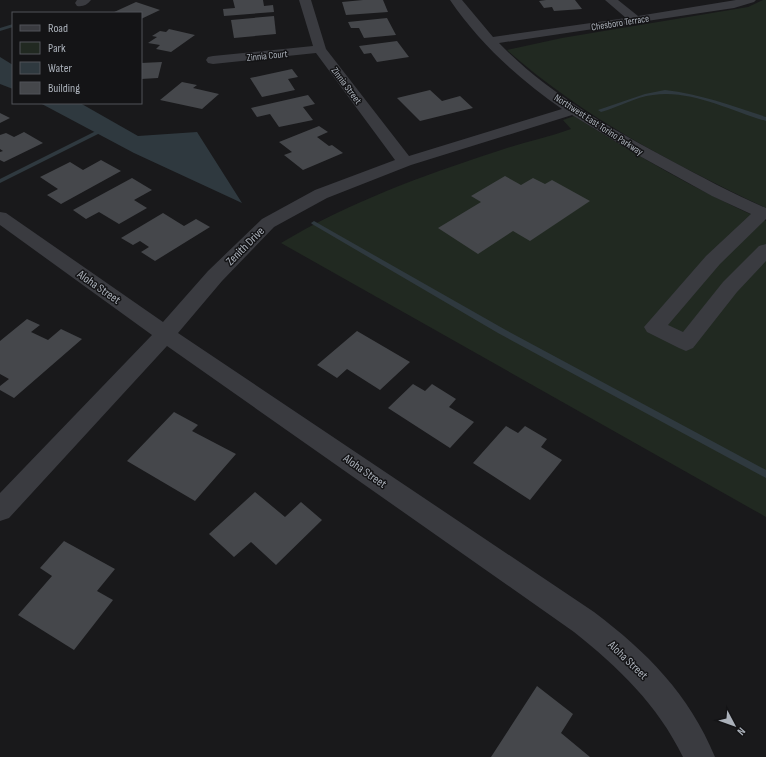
<svg xmlns="http://www.w3.org/2000/svg" width="766" height="757" font-family="'Sofia Sans Condensed',sans-serif">
  <style>
    .green { fill: #212921 }
    .water { fill: #2f393f }
    .lines { fill: none; stroke-linecap: round; stroke-linejoin: round }
    .stream { fill: #2f393f; fill-rule: evenodd }
    .building { fill: #45474b }
    .minor { fill: #3a3b40; fill-rule: evenodd }
    .labels { text-anchor: middle; stroke-width: 3; stroke-linejoin: round; paint-order: stroke }
    .far-street-label { font-size: 10px; fill: #abb1ba; stroke: #141416 }
    .street-label { font-size: 12px; fill: #abb1ba; stroke: #141416 }
  </style>
  <rect width="100%" height="100%" fill="#19191b"/>
  <g class="green">
    <path d="M763 0H766V208C674 164 584 118 507 50L562 38 748 7Z"/>
    <path d="M574 116C636 155 699 192 766 221V517L281 243C348 203 421 176 495 152 520 143 546 138 571 129L563 120Z"/>
  </g>
  <g class="water">
    <path d="M0 57 13 65V89L0 84Z"/>
    <path d="M40 103H80L138 136 197 132 242 203 134 153Z"/>
  </g>
  <g class="lines">
    <g class="stream">
      <path d="M13 24V27L0 31V28Z"/>
      <path d="M665 90C700 94 733 106 766 117V121C731 111 690 89 653 95 635 97 619 107 601 112L598 110 645 94Z"/>
      <path d="M98 130 101 132 100 133 0 183V179Z"/>
      <path d="M314 221 504 329 766 470V478L498 333 312 224 311 223Z"/>
    </g>
  </g>
  <g class="building">
    <path d="M233 0H263L264 6 273 5 274 12 224 16 223 9 235 8Z"/>
    <path d="M363 0H383L388 12 346 15 342 2Z"/>
    <path d="M546 0H575L582 9 554 11 552 7 544 8 539 1Z"/>
    <path d="M136 2 160 10 141 19V13H112Z"/>
    <path d="M274 16 276 34 234 38 231 20Z"/>
    <path d="M387 18 396 35 364 38 359 28H351L348 22Z"/>
    <path d="M169 29 195 35 171 52 156 49 160 45 148 43 157 37 152 36 160 31 166 32Z"/>
    <path d="M397 41 409 57 377 62 371 53 364 54 359 46Z"/>
    <path d="M162 62 158 78 141 79V63Z"/>
    <path d="M292 69 298 77 288 79 295 90 262 97 250 78Z"/>
    <path d="M182 82 197 85 193 88 219 94 202 109 160 100Z"/>
    <path d="M430 90 442 101 460 96 473 108 420 121 397 98Z"/>
    <path d="M308 95 315 104 303 107 313 120 279 127 270 114 257 117 251 108Z"/>
    <path d="M0 113 10 118 0 123Z"/>
    <path d="M319 126 328 132 317 137 329 146 332 145 343 153 303 170 284 155 292 152 279 142Z"/>
    <path d="M24 132 43 143 4 162 0 160V152L3 151 0 149V135L6 133 14 137Z"/>
    <path d="M101 160 121 171 61 204 47 195 58 189 40 177 70 162 83 170Z"/>
    <path d="M505 176 521 185 533 178 545 184 552 180 590 201 530 241 513 231 478 254 438 228 481 202 471 196Z"/>
    <path d="M132 178 152 190 134 200 147 208 119 224 99 212 86 219 73 210Z"/>
    <path d="M163 213 184 226 196 219 210 227 155 261 141 252 149 247 140 241 133 245 121 238Z"/>
    <path d="M27 319 40 325 31 332 48 340 61 329 82 339 14 398 0 390V386L9 379 0 374V341Z"/>
    <path d="M357 331 410 362 380 390 347 369 337 378 317 365Z"/>
    <path d="M413 384 425 391 432 384 456 399 449 407 474 422 450 448 388 408Z"/>
    <path d="M174 412 198 425 192 431 236 454 195 501 127 461Z"/>
    <path d="M506 426 518 433 525 426 547 439 541 447 562 460 530 500 473 463Z"/>
    <path d="M255 492 285 517 301 502 322 520 276 565 251 542 234 557 209 534Z"/>
    <path d="M64 541 115 569 97 591 113 600 74 650 18 615 52 576 40 568Z"/>
    <path d="M537 686 573 714 561 733 590 757H491Z"/>
  </g>
  <g class="lines">
    <g class="minor">
      <path d="M77 0H91C87 5 83 7 77 6L75 3Z"/>
      <path d="M299 0H311L326 49 409 156 562 109C519 79 480 44 450 0H462L493 37 626 18 605 0H618L638 16 736 0H756L754 2 734 8 499 43C547 93 610 128 670 160 702 177 733 194 766 208V219L720 264 668 325 683 332 723 282 759 246 766 244V261L737 292 693 348 686 351 679 348 647 332 644 327 706 256 751 214 712 196 636 154 572 115 411 165 327 198 274 227 222 281 178 333 594 612C647 652 689 694 715 757H683C657 704 619 668 574 632L167 346 9 518 0 521V493L152 335 0 225V212L6 213 163 322 208 271 262 219 315 190 395 160 316 53 213 64 208 63 206 60 208 57 213 56 313 46Z"/>
    </g>
  </g>
  <g class="labels">
    <g class="far-street-label">
      <text transform="translate(620 22) rotate(-9)" y="4">Chesboro Terrace</text>
      <text transform="translate(267 55) rotate(-6)" y="4">Zinnia Court</text>
      <text transform="translate(347 85) rotate(53)" y="4">Zinnia Street</text>
      <text transform="translate(599 124) rotate(33)" y="4">Northwest East Torino Parkway</text>
    </g>
    <g class="street-label">
      <text transform="translate(245 246) rotate(-45)" y="4">Zenith Drive</text>
      <text transform="translate(99 287) rotate(35)" y="4">Aloha Street</text>
      <text transform="translate(365 471) rotate(35)" y="4">Aloha Street</text>
      <text transform="translate(628 660) rotate(44)" y="4">Aloha Street</text>
    </g>
  </g>
  <rect x="12" y="12" width="130" height="92" fill="#141416" stroke="#505358"/>
  <rect x="20" y="25" width="20" height="6" fill="#3a3b40" stroke="#505358"/>
  <text x="48" y="32" font-size="12" fill="#abb1ba">Road</text>
  <rect x="20" y="42" width="20" height="12" fill="#212921" stroke="#505358"/>
  <text x="48" y="52" font-size="12" fill="#abb1ba">Park</text>
  <rect x="20" y="62" width="20" height="12" fill="#2f393f" stroke="#505358"/>
  <text x="48" y="72" font-size="12" fill="#abb1ba">Water</text>
  <rect x="20" y="82" width="20" height="12" fill="#45474b" stroke="#505358"/>
  <text x="48" y="92" font-size="12" fill="#abb1ba">Building</text>
  <g transform="translate(734 725) rotate(131)" stroke="#141416" stroke-width="3" paint-order="stroke">
  <path d="M0-3L7 15L0 10L-7 15Z" fill="#abb1ba"/>
  <text y="-6" font-size="11" font-weight="bold" text-anchor="middle" fill="#abb1ba">N</text>
  </g>
</svg>
